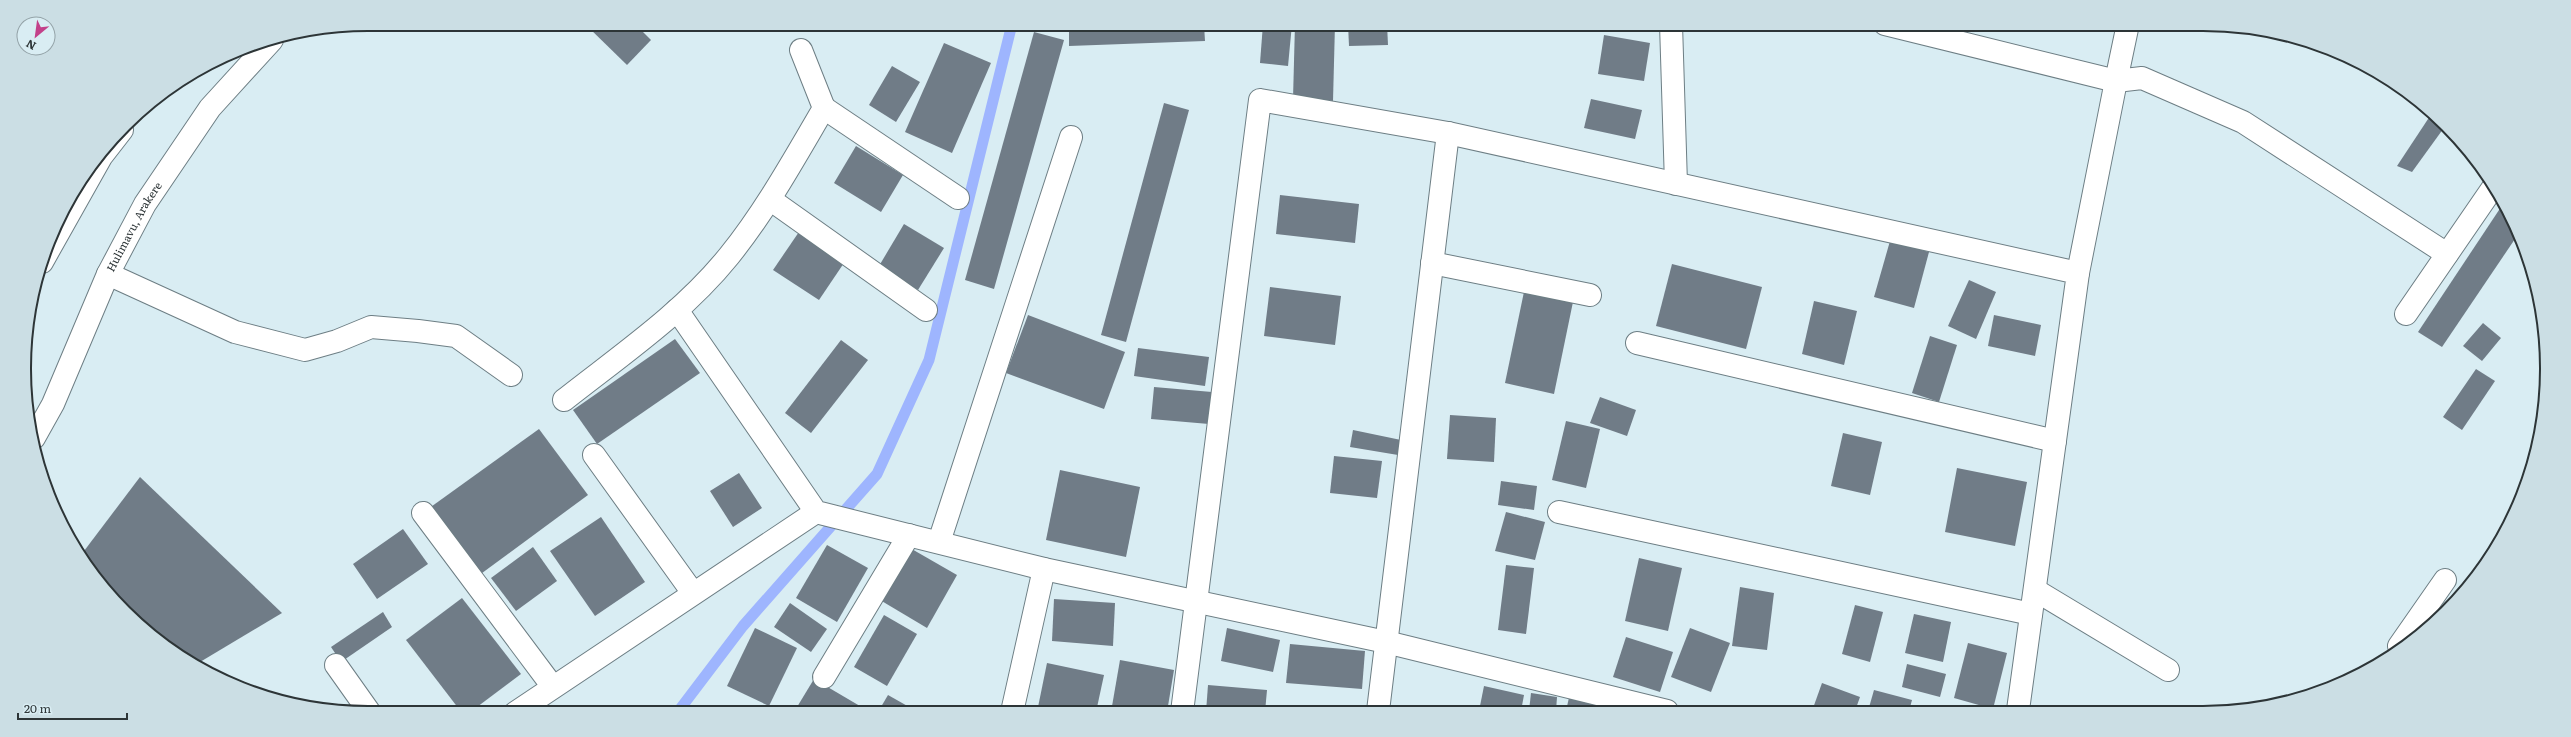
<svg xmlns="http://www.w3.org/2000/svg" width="2571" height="737" font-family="Literata,serif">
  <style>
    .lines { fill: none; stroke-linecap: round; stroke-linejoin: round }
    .stream { stroke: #9eb5fe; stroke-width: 11 }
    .building { fill: #707c87 }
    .minor-casing { stroke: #6d7e84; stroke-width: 24 }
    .minor { stroke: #fff; stroke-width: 22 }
    .labels { text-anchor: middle; stroke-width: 4; stroke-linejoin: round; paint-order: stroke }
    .street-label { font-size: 11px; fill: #2d3537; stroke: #d9edf3 }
    .rim { fill: none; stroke: #2d3537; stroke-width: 2 }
  </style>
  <rect width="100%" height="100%" fill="#d9edf3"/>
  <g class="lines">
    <path class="stream" d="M677 713 743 626 877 474 929 360 1012 24"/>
  </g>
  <g class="building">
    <path d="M585 24H635L651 40 627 65Z"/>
    <path d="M1069 24H1204L1205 41 1069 46Z"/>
    <path d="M1263 24H1292L1288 66 1260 63Z"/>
    <path d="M1295 24H1335L1333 101 1293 99Z"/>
    <path d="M1348 24H1387L1388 45 1349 46Z"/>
    <path d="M1034 32 1064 40 994 289 965 280Z"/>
    <path d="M1604 35 1650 43 1644 81 1598 74Z"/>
    <path d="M944 43 991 63 952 153 905 132Z"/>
    <path d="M892 66 920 82 896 122 869 105Z"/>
    <path d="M1591 99 1642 110 1635 139 1584 128Z"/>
    <path d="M1164 103 1189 110 1126 342 1101 335Z"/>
    <path d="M2432 113 2446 125 2412 172 2397 166Z"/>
    <path d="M856 146 903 175 881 212 834 183Z"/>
    <path d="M1280 195 1359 204 1355 243 1276 234Z"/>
    <path d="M2503 204 2519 233 2442 347 2418 332Z"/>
    <path d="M904 224 944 248 918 290 879 266Z"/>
    <path d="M803 226 848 257 819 300 773 270Z"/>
    <path d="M1890 241 1929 252 1914 308 1874 297Z"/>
    <path d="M1672 264 1762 287 1746 349 1656 326Z"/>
    <path d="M1969 280 1996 292 1976 339 1948 326Z"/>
    <path d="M1270 287 1341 296 1335 345 1264 336Z"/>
    <path d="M1525 287 1574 297 1554 394 1505 383Z"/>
    <path d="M1814 301 1857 311 1844 365 1802 354Z"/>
    <path d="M1028 315 1125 352 1104 409 1006 373Z"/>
    <path d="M1994 315 2041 325 2035 356 1988 346Z"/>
    <path d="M2483 323 2501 338 2482 361 2463 346Z"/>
    <path d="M1930 336 1957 345 1939 402 1912 393Z"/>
    <path d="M675 339 700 373 597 444 573 410Z"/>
    <path d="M841 340 868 360 811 433 785 413Z"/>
    <path d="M1138 348 1209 357 1205 386 1134 376Z"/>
    <path d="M2476 369 2495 381 2462 430 2443 417Z"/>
    <path d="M1154 387 1212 392 1209 424 1151 419Z"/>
    <path d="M1600 397 1636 410 1627 436 1590 423Z"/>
    <path d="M1450 415 1496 418 1494 462 1447 459Z"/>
    <path d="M1566 421 1600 429 1586 488 1552 480Z"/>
    <path d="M539 429 588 495 478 576 428 509Z"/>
    <path d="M1353 430 1401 440 1398 455 1350 447Z"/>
    <path d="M1843 433 1882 442 1870 495 1831 486Z"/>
    <path d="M1334 456 1382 461 1377 498 1330 493Z"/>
    <path d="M1957 468 2027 482 2015 546 1945 532Z"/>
    <path d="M1060 470 1140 487 1126 557 1046 540Z"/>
    <path d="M739 473 762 508 733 527 710 491Z"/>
    <path d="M140 477 282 613 195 665 177 655 95 578 81 555Z"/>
    <path d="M1501 481 1537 486 1534 510 1498 505Z"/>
    <path d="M1506 512 1545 522 1535 560 1495 551Z"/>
    <path d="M601 517 645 582 595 616 550 551Z"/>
    <path d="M403 529 428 564 377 599 353 564Z"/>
    <path d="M827 545 868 568 837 622 796 598Z"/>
    <path d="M533 547 557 581 516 611 491 578Z"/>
    <path d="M910 548 957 575 927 628 880 600Z"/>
    <path d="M1639 558 1682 568 1668 631 1625 621Z"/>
    <path d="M1506 565 1534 568 1526 634 1498 630Z"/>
    <path d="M1740 587 1774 593 1767 650 1732 646Z"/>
    <path d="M462 598 521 674 469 713H462L406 640Z"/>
    <path d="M1054 599 1115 603 1113 646 1052 641Z"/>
    <path d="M790 603 827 629 811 652 774 627Z"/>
    <path d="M1855 605 1883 612 1870 662 1842 654Z"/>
    <path d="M383 612 392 627 341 662 331 647Z"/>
    <path d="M1914 614 1951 622 1943 662 1905 653Z"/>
    <path d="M884 615 917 634 887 686 854 667Z"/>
    <path d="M755 628 797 648 769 706 727 686Z"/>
    <path d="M1227 628 1280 640 1273 672 1221 661Z"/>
    <path d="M1690 628 1730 643 1711 692 1671 677Z"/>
    <path d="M1626 637 1673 652 1660 692 1613 677Z"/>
    <path d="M1968 643 2007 653 1993 709 1954 698Z"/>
    <path d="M1290 644 1365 651 1362 689 1286 683Z"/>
    <path d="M1120 660 1174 670 1167 712H1111Z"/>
    <path d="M1047 663 1104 675 1096 712H1037Z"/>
    <path d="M1907 664 1946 674 1940 697 1902 687Z"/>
    <path d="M814 679 865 709 863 712H794Z"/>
    <path d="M1822 683 1860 697 1855 711H1812Z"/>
    <path d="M1208 685 1267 690 1265 712H1206Z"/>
    <path d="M1484 686 1524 695 1521 711H1479Z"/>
    <path d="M1874 690 1912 700 1909 711H1868Z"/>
    <path d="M1531 693 1557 697 1556 711H1529Z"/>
    <path d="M1570 693 1610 701 1608 711H1566Z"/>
    <path d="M888 695 918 712H878Z"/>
    <path d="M1279 707 1302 711V712H1279Z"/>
  </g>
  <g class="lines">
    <defs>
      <g id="minor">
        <path d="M1671 24 1676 184"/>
        <path d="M1885 24 2116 81 2078 273"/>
        <path d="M2128 24 2116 81 2142 78 2243 122 2447 254"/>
        <path d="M824 108 958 198"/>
        <path d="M771 200 926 310"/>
        <path d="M42 262 101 157 122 130"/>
        <path d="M1432 263 1590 295"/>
        <path d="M108 274 235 332 305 350 337 341 371 327 418 331 456 336 511 375"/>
        <path d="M677 310 816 512 1044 569 1386 642 1667 711"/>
        <path d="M2406 314 2494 186"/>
        <path d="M1637 343 2055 441"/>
        <path d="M564 400C621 355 683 313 729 256 766 210 794 159 824 108L801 50"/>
        <path id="s1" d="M34 438 53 404 108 274 145 204 210 108 272 40"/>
        <path d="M594 455 693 593"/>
        <path d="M1559 512 2031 614"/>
        <path d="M423 513 553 687"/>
        <path d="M939 542 1071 137"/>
        <path d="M2035 590 2168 670"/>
        <path d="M2399 646 2445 580"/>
        <path d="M336 665 370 713"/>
        <path d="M824 677 909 535"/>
        <path d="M1378 711 1448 133"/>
        <path d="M1012 712 1044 569"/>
        <path d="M1182 712 1260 100 1448 133 2078 273 2018 710"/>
        <path d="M515 713 816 512"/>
      </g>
    </defs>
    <use href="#minor" class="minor-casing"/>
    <use href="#minor" class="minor"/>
  </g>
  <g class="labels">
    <g class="street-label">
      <text dy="4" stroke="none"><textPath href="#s1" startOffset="234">Hulimavu, Arakere</textPath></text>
    </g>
  </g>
  <path d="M0 0H2571V737H0ZM368 31H2203A337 337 0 0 1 2540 368V369A337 337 0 0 1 2203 706H368A337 337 0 0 1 31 369V368A337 337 0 0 1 368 31Z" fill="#cbdee4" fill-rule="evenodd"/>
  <path class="rim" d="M368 31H2203A337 337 0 0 1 2540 368V369A337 337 0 0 1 2203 706H368A337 337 0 0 1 31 369V368A337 337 0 0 1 368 31Z"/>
  <g transform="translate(36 36) rotate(209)"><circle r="19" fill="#d9edf3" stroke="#94a3a8"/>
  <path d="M0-3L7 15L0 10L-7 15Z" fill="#c3418a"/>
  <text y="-6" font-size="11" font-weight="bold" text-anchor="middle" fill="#2d3537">N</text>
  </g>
  <path d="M18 713v6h109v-6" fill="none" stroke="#2d3537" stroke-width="2"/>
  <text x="24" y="713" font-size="12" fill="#2d3537" stroke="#d9edf3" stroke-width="3" paint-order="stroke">20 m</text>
</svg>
